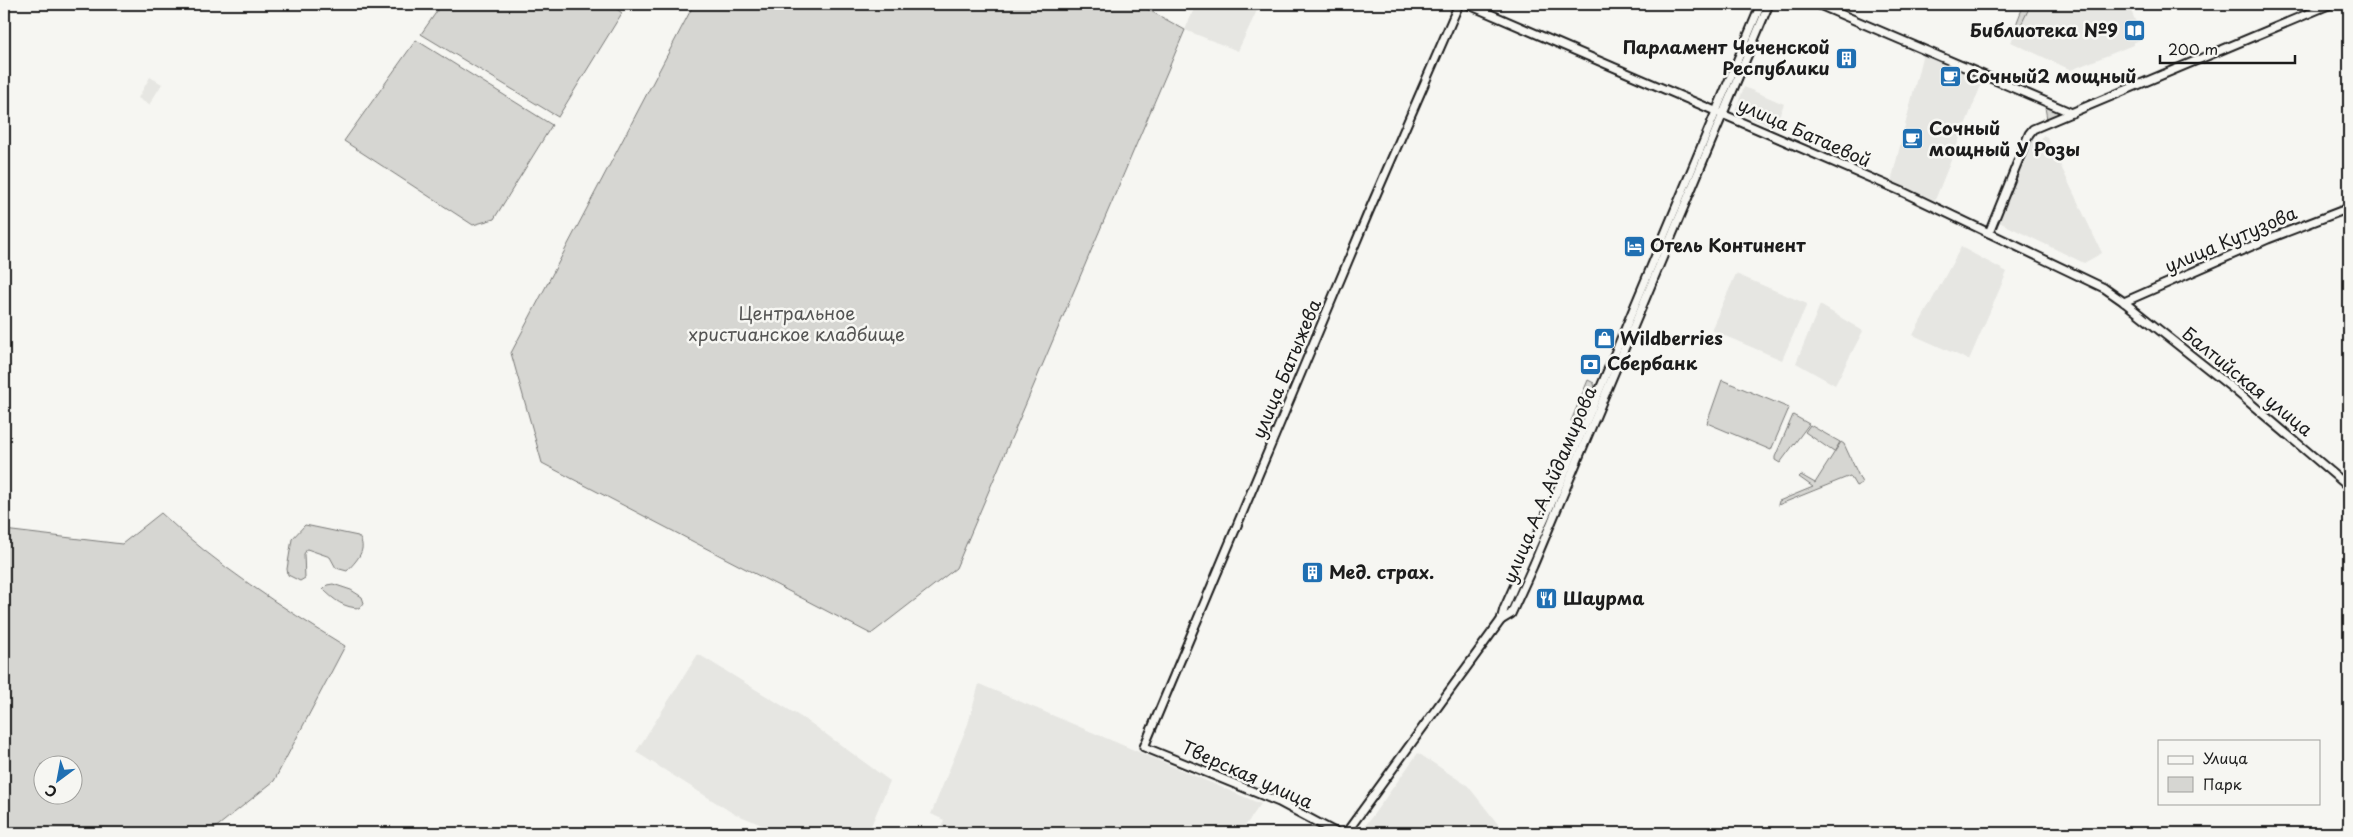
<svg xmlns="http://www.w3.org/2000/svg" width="2353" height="837" font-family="'Playpen Sans',sans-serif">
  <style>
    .built { fill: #e6e6e2 }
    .green { fill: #d6d6d2; stroke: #797977; fill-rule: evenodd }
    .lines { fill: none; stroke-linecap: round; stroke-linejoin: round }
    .secondary-casing { stroke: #1c1c1c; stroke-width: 11 }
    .secondary { stroke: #f6f6f2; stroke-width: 7 }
    .labels { text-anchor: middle; stroke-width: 5; stroke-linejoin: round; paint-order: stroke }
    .poi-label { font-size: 18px; font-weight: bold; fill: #1c1c1c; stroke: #f6f6f2; text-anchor: start }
    .street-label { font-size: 18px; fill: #1c1c1c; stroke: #f6f6f2 }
    .park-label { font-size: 18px; fill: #545453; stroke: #f6f6f2 }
  </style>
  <rect width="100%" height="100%" fill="#f6f6f2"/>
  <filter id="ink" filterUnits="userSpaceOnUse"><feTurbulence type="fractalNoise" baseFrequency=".02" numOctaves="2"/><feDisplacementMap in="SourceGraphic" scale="10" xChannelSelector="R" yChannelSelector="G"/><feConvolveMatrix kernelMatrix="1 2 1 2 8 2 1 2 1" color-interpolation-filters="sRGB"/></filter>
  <g filter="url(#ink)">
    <g class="built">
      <path d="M1196 4H1260L1238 51 1185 30Z"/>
      <path d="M2028 4H2128L2143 38 2133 43V45L2071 70 2011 42Z"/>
      <path d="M1923 53 1984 78 1935 200 1891 182Z"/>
      <path d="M150 77 162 84 149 105 138 98Z"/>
      <path d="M1744 87 1784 104 1774 128 1735 111Z"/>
      <path d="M2043 135 2047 137 2102 253 2084 263 1997 221 2030 140 2040 143Z"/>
      <path d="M1961 247 2007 272 1969 360 1913 335Z"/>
      <path d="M1736 274 1807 304 1782 360 1711 330Z"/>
      <path d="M1820 305 1863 331 1835 385 1796 363Z"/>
      <path d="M698 654 812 724 890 781 868 833H781L731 812 636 752Z"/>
      <path d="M979 684 1261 804 1240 833H938L944 820 931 814 968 724Z"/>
      <path d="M1418 753 1468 786 1505 833H1360Z"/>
    </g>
    <g class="green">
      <path d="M442 4H616L614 7 622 13 558 117 421 34Z"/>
      <path d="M694 4H1138L1185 30 956 568 871 634 542 463 511 353Z"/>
      <path d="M2024 4H2031L2021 25 2018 27 2017 22Z"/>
      <path d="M416 40 552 125 494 219 473 225 344 141Z"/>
      <path d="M2045 107H2048L2061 114 2047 119Z"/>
      <path d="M1588 380 1594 383 1595 389 1592 395H1585L1584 398 1589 400 1585 402 1583 412 1578 410 1576 415 1582 417 1579 425 1571 421Z"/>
      <path d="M1722 380 1789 408 1771 450 1707 423Z"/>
      <path d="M1793 415 1809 424 1780 463 1775 460V457Z"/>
      <path d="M1810 425 1840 442 1834 452 1805 432Z"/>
      <path d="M1841 442 1844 444 1862 483 1856 486 1850 476 1778 505 1779 501 1813 487 1799 477 1801 475 1815 483Z"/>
      <path d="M161 513C216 565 280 606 345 646L274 781 209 833H4V530L122 544ZM42 764H72V794H42Z"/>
      <path d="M305 525 358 536C369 549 356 561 347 571L336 568 330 557 307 549 304 554 305 578 300 581 288 575 287 569 292 539Z"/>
      <path d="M333 584 351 590 362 597 364 603 360 608C344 608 334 600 323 589L327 585Z"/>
    </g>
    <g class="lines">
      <defs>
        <g id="secondary">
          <path d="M1467 4 1903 192 2104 288 2124 302 2236 391 2349 487"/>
          <path d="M1817 4 2072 113"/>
          <path d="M1989 233 2029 134 2033 129 2331 4"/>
          <path d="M2124 302 2268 239 2349 208"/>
          <path d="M1501 620 1504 609 1564 475 1761 4"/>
          <path d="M1337 833 1279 802 1144 747 1369 211 1459 4"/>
          <path d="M1346 833 1501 620 1511 614 1533 566 1769 4"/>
        </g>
      </defs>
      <use href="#secondary" class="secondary-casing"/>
      <use href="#secondary" class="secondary"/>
    </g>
  </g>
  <defs>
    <symbol id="library-square" viewBox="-11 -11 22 22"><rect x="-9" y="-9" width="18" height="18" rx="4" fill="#1f6fb2" stroke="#f6f6f2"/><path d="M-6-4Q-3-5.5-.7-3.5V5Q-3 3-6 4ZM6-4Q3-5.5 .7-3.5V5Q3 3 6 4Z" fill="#fff"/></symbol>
    <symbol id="building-square" viewBox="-11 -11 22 22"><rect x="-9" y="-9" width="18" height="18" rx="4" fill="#1f6fb2" stroke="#f6f6f2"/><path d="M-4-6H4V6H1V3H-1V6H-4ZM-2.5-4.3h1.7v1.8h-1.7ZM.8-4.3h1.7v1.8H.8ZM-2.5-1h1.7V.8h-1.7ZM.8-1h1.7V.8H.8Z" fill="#fff"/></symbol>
    <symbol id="cafe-square" viewBox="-11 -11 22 22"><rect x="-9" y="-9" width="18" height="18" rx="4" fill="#1f6fb2" stroke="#f6f6f2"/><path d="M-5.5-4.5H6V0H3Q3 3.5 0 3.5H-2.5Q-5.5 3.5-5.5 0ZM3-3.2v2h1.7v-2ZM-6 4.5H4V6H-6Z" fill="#fff"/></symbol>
    <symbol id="hotel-square" viewBox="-11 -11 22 22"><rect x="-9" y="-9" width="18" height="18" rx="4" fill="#1f6fb2" stroke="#f6f6f2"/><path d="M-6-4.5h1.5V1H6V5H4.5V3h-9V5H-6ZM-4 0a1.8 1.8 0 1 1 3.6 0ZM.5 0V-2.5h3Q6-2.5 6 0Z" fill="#fff"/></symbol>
    <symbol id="shop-square" viewBox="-11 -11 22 22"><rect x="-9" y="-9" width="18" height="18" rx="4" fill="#1f6fb2" stroke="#f6f6f2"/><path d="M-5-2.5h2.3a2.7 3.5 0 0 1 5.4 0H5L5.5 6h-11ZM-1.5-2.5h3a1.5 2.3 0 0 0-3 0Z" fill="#fff"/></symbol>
    <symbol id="bank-square" viewBox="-11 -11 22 22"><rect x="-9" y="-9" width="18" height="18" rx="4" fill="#1f6fb2" stroke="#f6f6f2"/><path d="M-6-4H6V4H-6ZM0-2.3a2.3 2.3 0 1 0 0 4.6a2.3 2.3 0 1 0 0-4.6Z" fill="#fff"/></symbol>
    <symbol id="restaurant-square" viewBox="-11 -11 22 22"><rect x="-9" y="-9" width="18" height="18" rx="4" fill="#1f6fb2" stroke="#f6f6f2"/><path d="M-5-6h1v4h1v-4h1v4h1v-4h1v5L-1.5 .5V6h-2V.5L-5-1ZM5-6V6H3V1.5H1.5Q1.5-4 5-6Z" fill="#fff"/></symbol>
  </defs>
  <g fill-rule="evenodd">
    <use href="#library-square" x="2122" y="18" width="25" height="25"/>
    <use href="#building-square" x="1834" y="46" width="25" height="25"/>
    <use href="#cafe-square" x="1938" y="64" width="25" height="25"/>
    <use href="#cafe-square" x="1900" y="126" width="25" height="25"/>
    <use href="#hotel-square" x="1622" y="234" width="25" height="25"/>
    <use href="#shop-square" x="1592" y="326" width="25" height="25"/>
    <use href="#bank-square" x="1578" y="352" width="25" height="25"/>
    <use href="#building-square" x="1300" y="560" width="25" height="25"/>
    <use href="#restaurant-square" x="1534" y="586" width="25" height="25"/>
  </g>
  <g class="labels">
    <g class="poi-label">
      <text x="2118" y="37" text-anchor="end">Библиотека №9</text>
      <text x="1830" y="54" text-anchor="end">Парламент Чеченской<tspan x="1830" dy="21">Республики</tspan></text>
      <text x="1966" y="83">Сочный2 мощный</text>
      <text x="1929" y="135">Сочный<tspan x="1929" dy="21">мощный У Розы</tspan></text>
      <text x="1650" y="252">Отель Континент</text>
      <text x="1620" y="345">Wildberries</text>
      <text x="1607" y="370">Сбербанк</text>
      <text x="1329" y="579">Мед. страх.</text>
      <text x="1563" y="605">Шаурма</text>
    </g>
    <g class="street-label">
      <text transform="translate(1804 133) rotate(24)" y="6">улица Батаевой</text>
      <text transform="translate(2231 240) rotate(-23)" y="6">улица Кутузова</text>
      <text transform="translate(1287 369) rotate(-67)" y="6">улица Батыжева</text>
      <text transform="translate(2247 382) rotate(39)" y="6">Балтийская улица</text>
      <text transform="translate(1550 485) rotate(-67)" y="6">улица А.А.Айдамирова</text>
      <text transform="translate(1247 775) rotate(24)" y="6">Тверская улица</text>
    </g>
    <g class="park-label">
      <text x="797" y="320">Центральное<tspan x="797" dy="21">христианское кладбище</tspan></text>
    </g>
  </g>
  <rect width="2353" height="837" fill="none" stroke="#f6f6f2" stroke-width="20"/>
  <rect x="10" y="10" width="2333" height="817" fill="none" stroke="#1c1c1c" stroke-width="2" filter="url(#ink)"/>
  <rect x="2158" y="740" width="162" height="65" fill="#f6f6f2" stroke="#9f9f9c"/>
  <rect x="2168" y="756" width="25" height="8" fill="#f6f6f2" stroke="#9f9f9c"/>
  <text x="2203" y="764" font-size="15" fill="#1c1c1c">Улица</text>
  <rect x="2168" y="777" width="25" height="15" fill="#d6d6d2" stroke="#9f9f9c"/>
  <text x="2203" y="790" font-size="15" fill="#1c1c1c">Парк</text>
  <g transform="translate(58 780) rotate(212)"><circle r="24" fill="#f6f6f2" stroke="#9f9f9c"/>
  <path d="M0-4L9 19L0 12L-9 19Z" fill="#1f6fb2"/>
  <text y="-8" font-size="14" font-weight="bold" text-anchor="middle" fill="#1c1c1c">С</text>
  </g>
  <path d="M2160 55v8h135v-8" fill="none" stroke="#1c1c1c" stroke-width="2.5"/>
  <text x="2168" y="55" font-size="15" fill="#1c1c1c" stroke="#f6f6f2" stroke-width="4" paint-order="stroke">200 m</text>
</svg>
